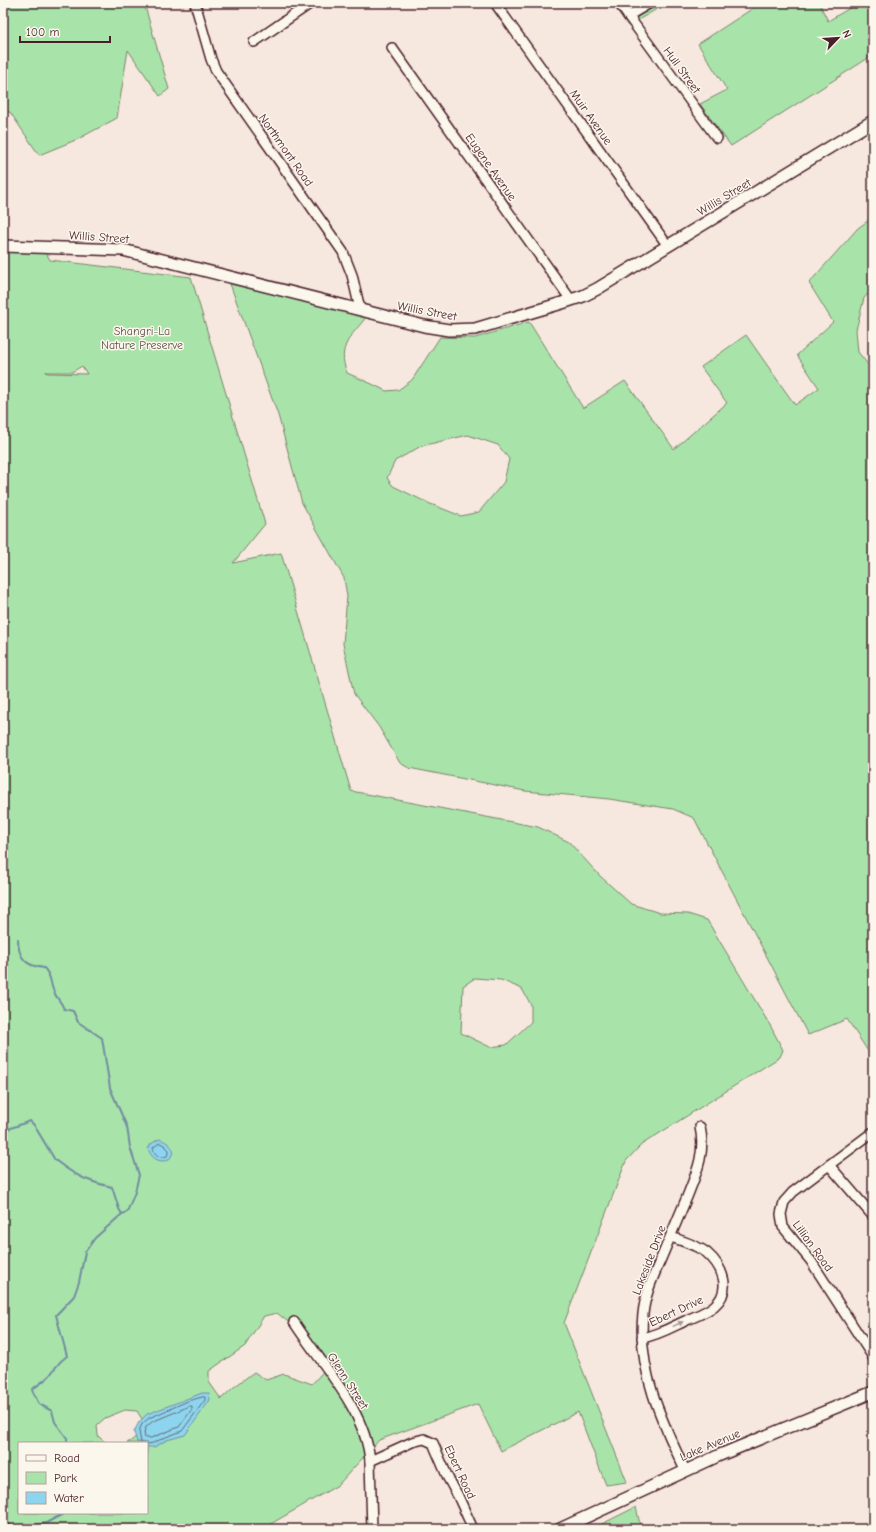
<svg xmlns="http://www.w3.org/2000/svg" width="876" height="1532" font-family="'Comic Neue',sans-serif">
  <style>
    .green { fill: #a8e4aa; stroke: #79826a; fill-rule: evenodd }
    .water { fill: #8dd5ee; stroke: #728ca0 }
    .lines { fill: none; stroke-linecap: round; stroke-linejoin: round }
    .shore { stroke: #656879; stroke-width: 1 }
    .stream { stroke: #728ca0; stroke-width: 2 }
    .minor-casing { stroke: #4a1f2b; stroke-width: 12 }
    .major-casing { stroke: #4a1f2b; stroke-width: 14 }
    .minor { stroke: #fbf7ec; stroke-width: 9 }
    .major { stroke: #fbf7ec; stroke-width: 11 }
    .oneway { fill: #ab9695 }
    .labels { text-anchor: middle; stroke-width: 3; stroke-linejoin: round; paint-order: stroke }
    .street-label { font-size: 12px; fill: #4a1f2b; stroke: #fbf7ec }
    .park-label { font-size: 12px; fill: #62504b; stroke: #fbf7ec }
  </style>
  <rect width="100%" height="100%" fill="#f6e8de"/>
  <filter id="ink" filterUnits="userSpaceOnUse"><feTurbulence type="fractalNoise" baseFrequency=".025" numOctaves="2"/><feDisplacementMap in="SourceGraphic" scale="8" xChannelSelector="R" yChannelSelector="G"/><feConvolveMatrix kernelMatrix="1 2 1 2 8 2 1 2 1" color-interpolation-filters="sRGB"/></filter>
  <g filter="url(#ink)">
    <g class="green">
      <path d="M3 3H144L169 89 160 96 128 50 117 118 78 139 39 155 10 112H3Z"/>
      <path d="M612 3H667L628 26Z"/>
      <path d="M761 3H819L828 21 858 3H873V55L731 146 700 104 727 90 698 44Z"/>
      <path d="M869 220 873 226V287L872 290 864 298 856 330 858 352 873 371V1059L847 1019 808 1035 694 818 673 809 609 799 525 791 409 768 400 763 379 727 354 694 343 644 347 596 344 578 302 503 278 415 230 284 367 316C352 336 336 346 347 373L372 384 386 391 398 390 412 380 440 337 475 338 529 322 583 408 625 381 674 449 727 403 701 367 746 335 795 405 819 388 797 355 833 322 809 283 858 228ZM468 435 498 445 509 459 504 482 479 512 461 516 428 503 393 486 387 478 395 461 421 446Z"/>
      <path d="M3 249H44L50 260 191 277 265 524 233 563 281 553 351 791 538 827 569 842 600 876 631 904 660 913 688 914 707 920 771 1027 783 1050 780 1057 641 1145 626 1161 564 1323 627 1482 606 1485 578 1412 501 1451 478 1404 379 1440 338 1485 262 1529H3ZM82 366 87 374 48 373 45 372H72ZM475 978 501 980 522 989 531 1005V1022L506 1045 490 1047 461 1033 463 986ZM277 1313 313 1342 329 1365 312 1384 284 1374 266 1380 254 1372 234 1387 221 1399 209 1382V1371L245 1346 264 1316ZM125 1410 137 1411 142 1419C140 1430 138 1438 127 1443H147V1513H19V1443H106L98 1436 97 1425 105 1418Z"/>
      <path d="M636 1507 641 1529H592Z"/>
    </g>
    <g class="water">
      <path d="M159 1139C166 1141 170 1144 174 1151L169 1160C159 1163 152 1159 148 1149L151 1144Z"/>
      <path d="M202 1393H209L210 1400 185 1435 167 1440 154 1447H147V1443L137 1442 134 1432 139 1422 147 1414Z"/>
    </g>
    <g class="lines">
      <g class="shore">
        <path d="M160 1143 164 1145 169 1150 167 1156C160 1159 154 1155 153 1148Z"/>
        <path d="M190 1406H192V1409L179 1427 151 1438H145L144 1432 146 1427 152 1422Z"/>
        <path d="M141 1443 139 1431 142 1424 149 1418 188 1401 202 1397H205V1400L182 1431 166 1437 153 1443 147 1444"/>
      </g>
      <g class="stream">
        <path d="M18 939C18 957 25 966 44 968 53 978 49 982 54 992 57 999 61 1001 64 1009L73 1011 78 1022 102 1038 110 1088 127 1127 130 1147 139 1175 135 1192 127 1212 122 1214"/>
        <path d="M3 1131 30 1121 34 1125 55 1160C65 1168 78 1177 91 1181 98 1184 105 1185 112 1187L119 1209 122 1214 95 1238 85 1252 79 1282 74 1296 56 1315 67 1356C57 1363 57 1366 50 1375 45 1381 38 1384 32 1390L39 1404 52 1411 55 1422 67 1438V1443"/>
        <path d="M3 1516 9 1525 7 1529"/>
        <path d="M27 1529 33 1525 46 1523 65 1513"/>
      </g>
      <defs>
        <g id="minor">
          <path d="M195 3 211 59 216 71 343 252 352 275 360 309"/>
          <path d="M495 3 668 246"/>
          <path d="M621 6 717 138"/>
          <path d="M628 16 650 3"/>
          <path d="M254 42 311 3"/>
          <path d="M392 48 571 300"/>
          <path d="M873 1132 793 1192 784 1202 781 1214 783 1227 811 1261 873 1357"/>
          <path d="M829 1165 873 1216"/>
          <path d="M294 1322C321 1364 366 1410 370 1461L372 1529"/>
          <path d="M642 1338C659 1335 672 1327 687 1320 696 1316 707 1312 714 1306 733 1290 722 1266 707 1253 697 1245 682 1241 671 1237"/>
          <path d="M370 1461 412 1442 424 1439 433 1443 448 1478 458 1496 473 1529"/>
          <path d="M685 1470C662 1422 637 1369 643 1314 645 1293 655 1273 663 1254 671 1235 679 1216 687 1197 696 1174 706 1153 700 1127"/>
        </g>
        <g id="major">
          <path d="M3 246 123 250 424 326 449 330 475 329 562 303 583 296 597 289 873 121"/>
          <path d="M560 1529 720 1455 873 1392"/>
        </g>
      </defs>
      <use href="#minor" class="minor-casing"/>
      <use href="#major" class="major-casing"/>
      <use href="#minor" class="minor"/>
      <use href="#major" class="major"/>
    </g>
    <defs><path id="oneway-solid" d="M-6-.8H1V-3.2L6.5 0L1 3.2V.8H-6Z"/></defs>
    <use class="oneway" href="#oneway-solid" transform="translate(678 1324) rotate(-26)"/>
  </g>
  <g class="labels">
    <g class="street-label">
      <text transform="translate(682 70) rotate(54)" y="4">Hull Street</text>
      <text transform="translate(591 117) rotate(55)" y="4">Muir Avenue</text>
      <text transform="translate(286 150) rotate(55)" y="4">Northmont Road</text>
      <text transform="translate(491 167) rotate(55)" y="4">Eugene Avenue</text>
      <text transform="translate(724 197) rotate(-31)" y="4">Willis Street</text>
      <text transform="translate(99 237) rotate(4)" y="4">Willis Street</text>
      <text transform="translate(427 311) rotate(11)" y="4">Willis Street</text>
      <text transform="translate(813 1246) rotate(54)" y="4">Lillian Road</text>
      <text transform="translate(649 1260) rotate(-69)" y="4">Lakeside Drive</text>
      <text transform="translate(676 1311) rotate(-25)" y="4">Ebert Drive</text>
      <text transform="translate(348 1381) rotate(57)" y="4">Glenn Street</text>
      <text transform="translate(710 1445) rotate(-23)" y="4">Lake Avenue</text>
      <text transform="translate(460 1472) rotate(65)" y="4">Ebert Road</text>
    </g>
    <g class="park-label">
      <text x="142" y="335">Shangri-La<tspan x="142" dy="14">Nature Preserve</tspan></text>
    </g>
  </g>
  <rect width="876" height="1532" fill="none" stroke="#fbf7ec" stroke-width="16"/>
  <rect x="8" y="8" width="860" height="1516" fill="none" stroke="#4a1f2b" stroke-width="1.5" filter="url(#ink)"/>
  <rect x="18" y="1442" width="130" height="72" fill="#fbf7ec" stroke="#b4a19f"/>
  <rect x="26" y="1455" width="20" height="6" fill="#fbf7ec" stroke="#b4a19f"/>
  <text x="54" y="1462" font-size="12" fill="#4a1f2b">Road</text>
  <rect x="26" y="1472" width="20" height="12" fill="#a8e4aa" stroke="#b4a19f"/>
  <text x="54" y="1482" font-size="12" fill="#4a1f2b">Park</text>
  <rect x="26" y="1492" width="20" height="12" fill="#8dd5ee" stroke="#b4a19f"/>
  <text x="54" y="1502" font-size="12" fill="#4a1f2b">Water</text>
  <g transform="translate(838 38) rotate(65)" stroke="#fbf7ec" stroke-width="3" paint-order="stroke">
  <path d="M0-3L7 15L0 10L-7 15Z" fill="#4a1f2b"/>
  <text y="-6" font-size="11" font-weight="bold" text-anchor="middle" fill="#4a1f2b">N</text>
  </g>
  <path d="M20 36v6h90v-6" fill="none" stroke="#4a1f2b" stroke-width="2"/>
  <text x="26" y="36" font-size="12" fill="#4a1f2b" stroke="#fbf7ec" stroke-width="3" paint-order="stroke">100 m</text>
</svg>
